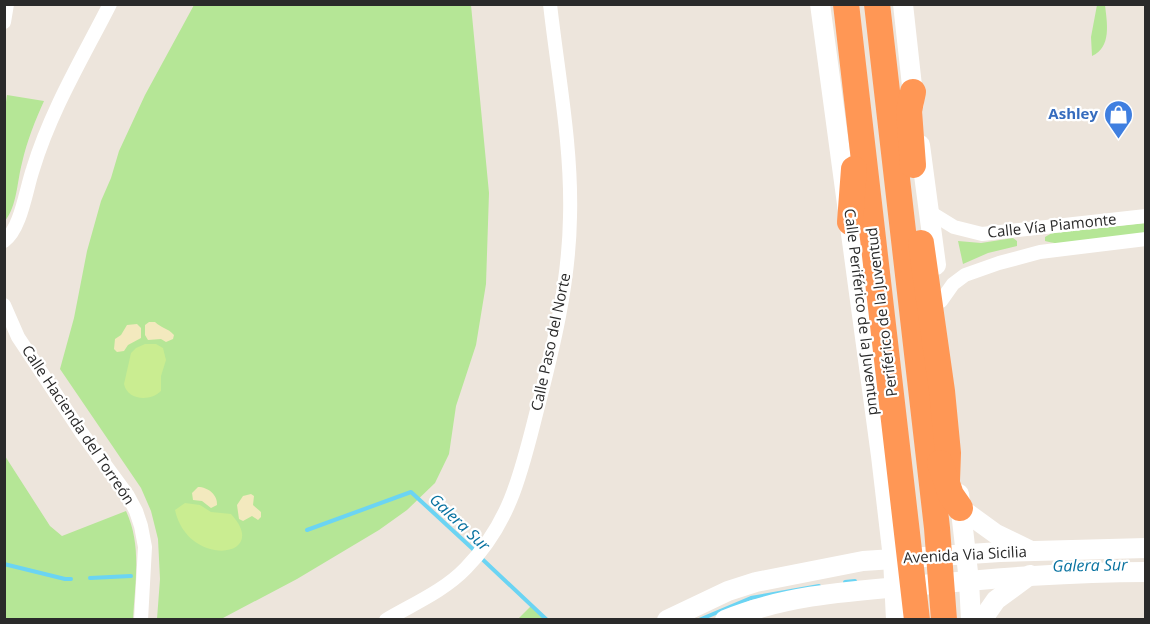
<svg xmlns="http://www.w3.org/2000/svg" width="1150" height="624" font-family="'Open Sans',sans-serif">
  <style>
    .green { fill: #b5e696 }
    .sand { fill: #f3e9be }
    .pitch { fill: #caed91 }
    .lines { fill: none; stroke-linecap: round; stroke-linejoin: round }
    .stream { stroke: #6bd4f3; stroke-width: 4 }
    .street { stroke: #fff; stroke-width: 14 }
    .secondary { stroke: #fff; stroke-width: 20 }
    .highway { stroke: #ff9755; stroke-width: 26 }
    .labels { text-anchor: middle; stroke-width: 4.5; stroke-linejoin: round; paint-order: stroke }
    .shop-label { font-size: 15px; font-weight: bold; fill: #366cbe; stroke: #fff; text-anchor: end }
    .street-label { font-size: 15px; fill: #2a2a2a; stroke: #fff }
    .water-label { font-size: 16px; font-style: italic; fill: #0872a0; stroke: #fff }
  </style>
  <rect width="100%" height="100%" fill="#ede5dc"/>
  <g class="green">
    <path d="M194 5H471L489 193 486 284 476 345 456 406 449 454 435 483 407 510 379 530 297 579 223 618 157 619 160 579 158 539 151 511 141 488 60 369 74 318 87 251 101 201 111 178 119 151 145 95Z"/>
    <path d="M1097 5H1105C1107 23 1112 47 1092 56L1091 37Z"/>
    <path d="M7 95 44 101C35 121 27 141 22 163 17 182 17 206 5 221L4 116Z"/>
    <path d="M1145 223V233C1118 238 1072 249 1045 241V237L1052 233Z"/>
    <path d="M1013 238 1017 241V246L988 253 963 264 958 241 981 243Z"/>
    <path d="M5 456 50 526 62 536 126 511C142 545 135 583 133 619H5Z"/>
    <path d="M532 605 546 619H518Z"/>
  </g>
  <g class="sand">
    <path d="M149 322H155C161 328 168 328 174 335L173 339 166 342 161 339 148 340 145 335V325Z"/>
    <path d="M137 324 141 328V338L128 345 124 351 117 352 114 349 115 339 121 335 127 325Z"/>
    <path d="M198 487C208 487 218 495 217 505L211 508 202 501 193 500 192 493Z"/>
    <path d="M251 494 254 496 253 505 261 512V517L258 520 252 516 243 521 239 519 237 505 243 496Z"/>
  </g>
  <g class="pitch">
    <path d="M145 344H156L163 348 166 360 161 376V391C150 402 127 400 124 384L131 353 136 348Z"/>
    <path d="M185 503 200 505 211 512 231 514C272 558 188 569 175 510Z"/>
  </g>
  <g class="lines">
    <g class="stream">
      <path d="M307 530 411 492 475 551"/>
      <path d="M480 557 547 620"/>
      <path d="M4 564 65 579H71"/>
      <path d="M90 578 131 576"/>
      <path d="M845 582 855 581"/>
      <path d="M699 620 751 598 819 586"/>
    </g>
    <g class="street">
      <path d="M4 22 7 4"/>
      <path d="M928 211 954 227 982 234 1146 216"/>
      <path d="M4 241C21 229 26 189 33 169 51 110 82 59 110 4"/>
      <path d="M941 301 953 284 965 275 999 263 1040 252 1146 239"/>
      <path d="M4 305 18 337 81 432 128 496 136 511 141 526 145 547 141 620"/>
      <path d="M386 620C413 604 444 591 466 568 510 523 521 473 536 414 553 349 569 284 570 217 572 146 558 75 550 4"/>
    </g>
    <g class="secondary">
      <path d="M820 4 881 456 893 558 896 620"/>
      <path d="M903 4 914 104"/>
      <path d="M920 145 936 265"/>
      <path d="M959 494 969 581 971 620"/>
      <path d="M960 508 996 534 1029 550"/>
      <path d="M667 620 728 591 756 582 863 561 1000 552 1146 548"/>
      <path d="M725 620C788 594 855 591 922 585 997 578 1070 572 1146 572"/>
      <path d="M982 620 996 600 1030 575"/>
    </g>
    <g class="highway">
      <path d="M846 4 917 620"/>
      <path d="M877 4 937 528 944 620"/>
      <path d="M913 165 909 111 913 92"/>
      <path d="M850 222 854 169"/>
      <path d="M921 243 942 391 948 453 947 481"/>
      <path d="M940 463 951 495 960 508"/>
    </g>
  </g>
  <defs>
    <symbol id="shop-pin" viewBox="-11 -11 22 30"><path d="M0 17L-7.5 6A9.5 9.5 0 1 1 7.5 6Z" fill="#3f7fe0" stroke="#fff"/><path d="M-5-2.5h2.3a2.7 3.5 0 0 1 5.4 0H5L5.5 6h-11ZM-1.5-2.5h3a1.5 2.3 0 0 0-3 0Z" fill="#fff"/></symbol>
  </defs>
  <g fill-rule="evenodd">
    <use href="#shop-pin" x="1102" y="98" width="33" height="45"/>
  </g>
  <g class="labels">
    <g class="shop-label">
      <text x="1098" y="119">Ashley</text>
    </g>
    <g class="street-label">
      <text transform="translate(1052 226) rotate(-6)" y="5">Calle Vía Piamonte</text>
      <text transform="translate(862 312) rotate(83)" y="5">Calle Periférico de la Juventud</text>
      <text transform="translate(882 312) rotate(-97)" y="5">Periférico de la Juventud</text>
      <text transform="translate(551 342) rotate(-78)" y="5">Calle Paso del Norte</text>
      <text transform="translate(78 425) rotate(56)" y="5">Calle Hacienda del Torreón</text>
      <text transform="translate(965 555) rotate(-3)" y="5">Avenida Via Sicilia</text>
    </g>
    <g class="water-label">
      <text transform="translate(460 522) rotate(43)" y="6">Galera Sur</text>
      <text transform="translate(1090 565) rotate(-1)" y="6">Galera Sur</text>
    </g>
  </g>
  <rect width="1150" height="624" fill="none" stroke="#2a2a2a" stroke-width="12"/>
</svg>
